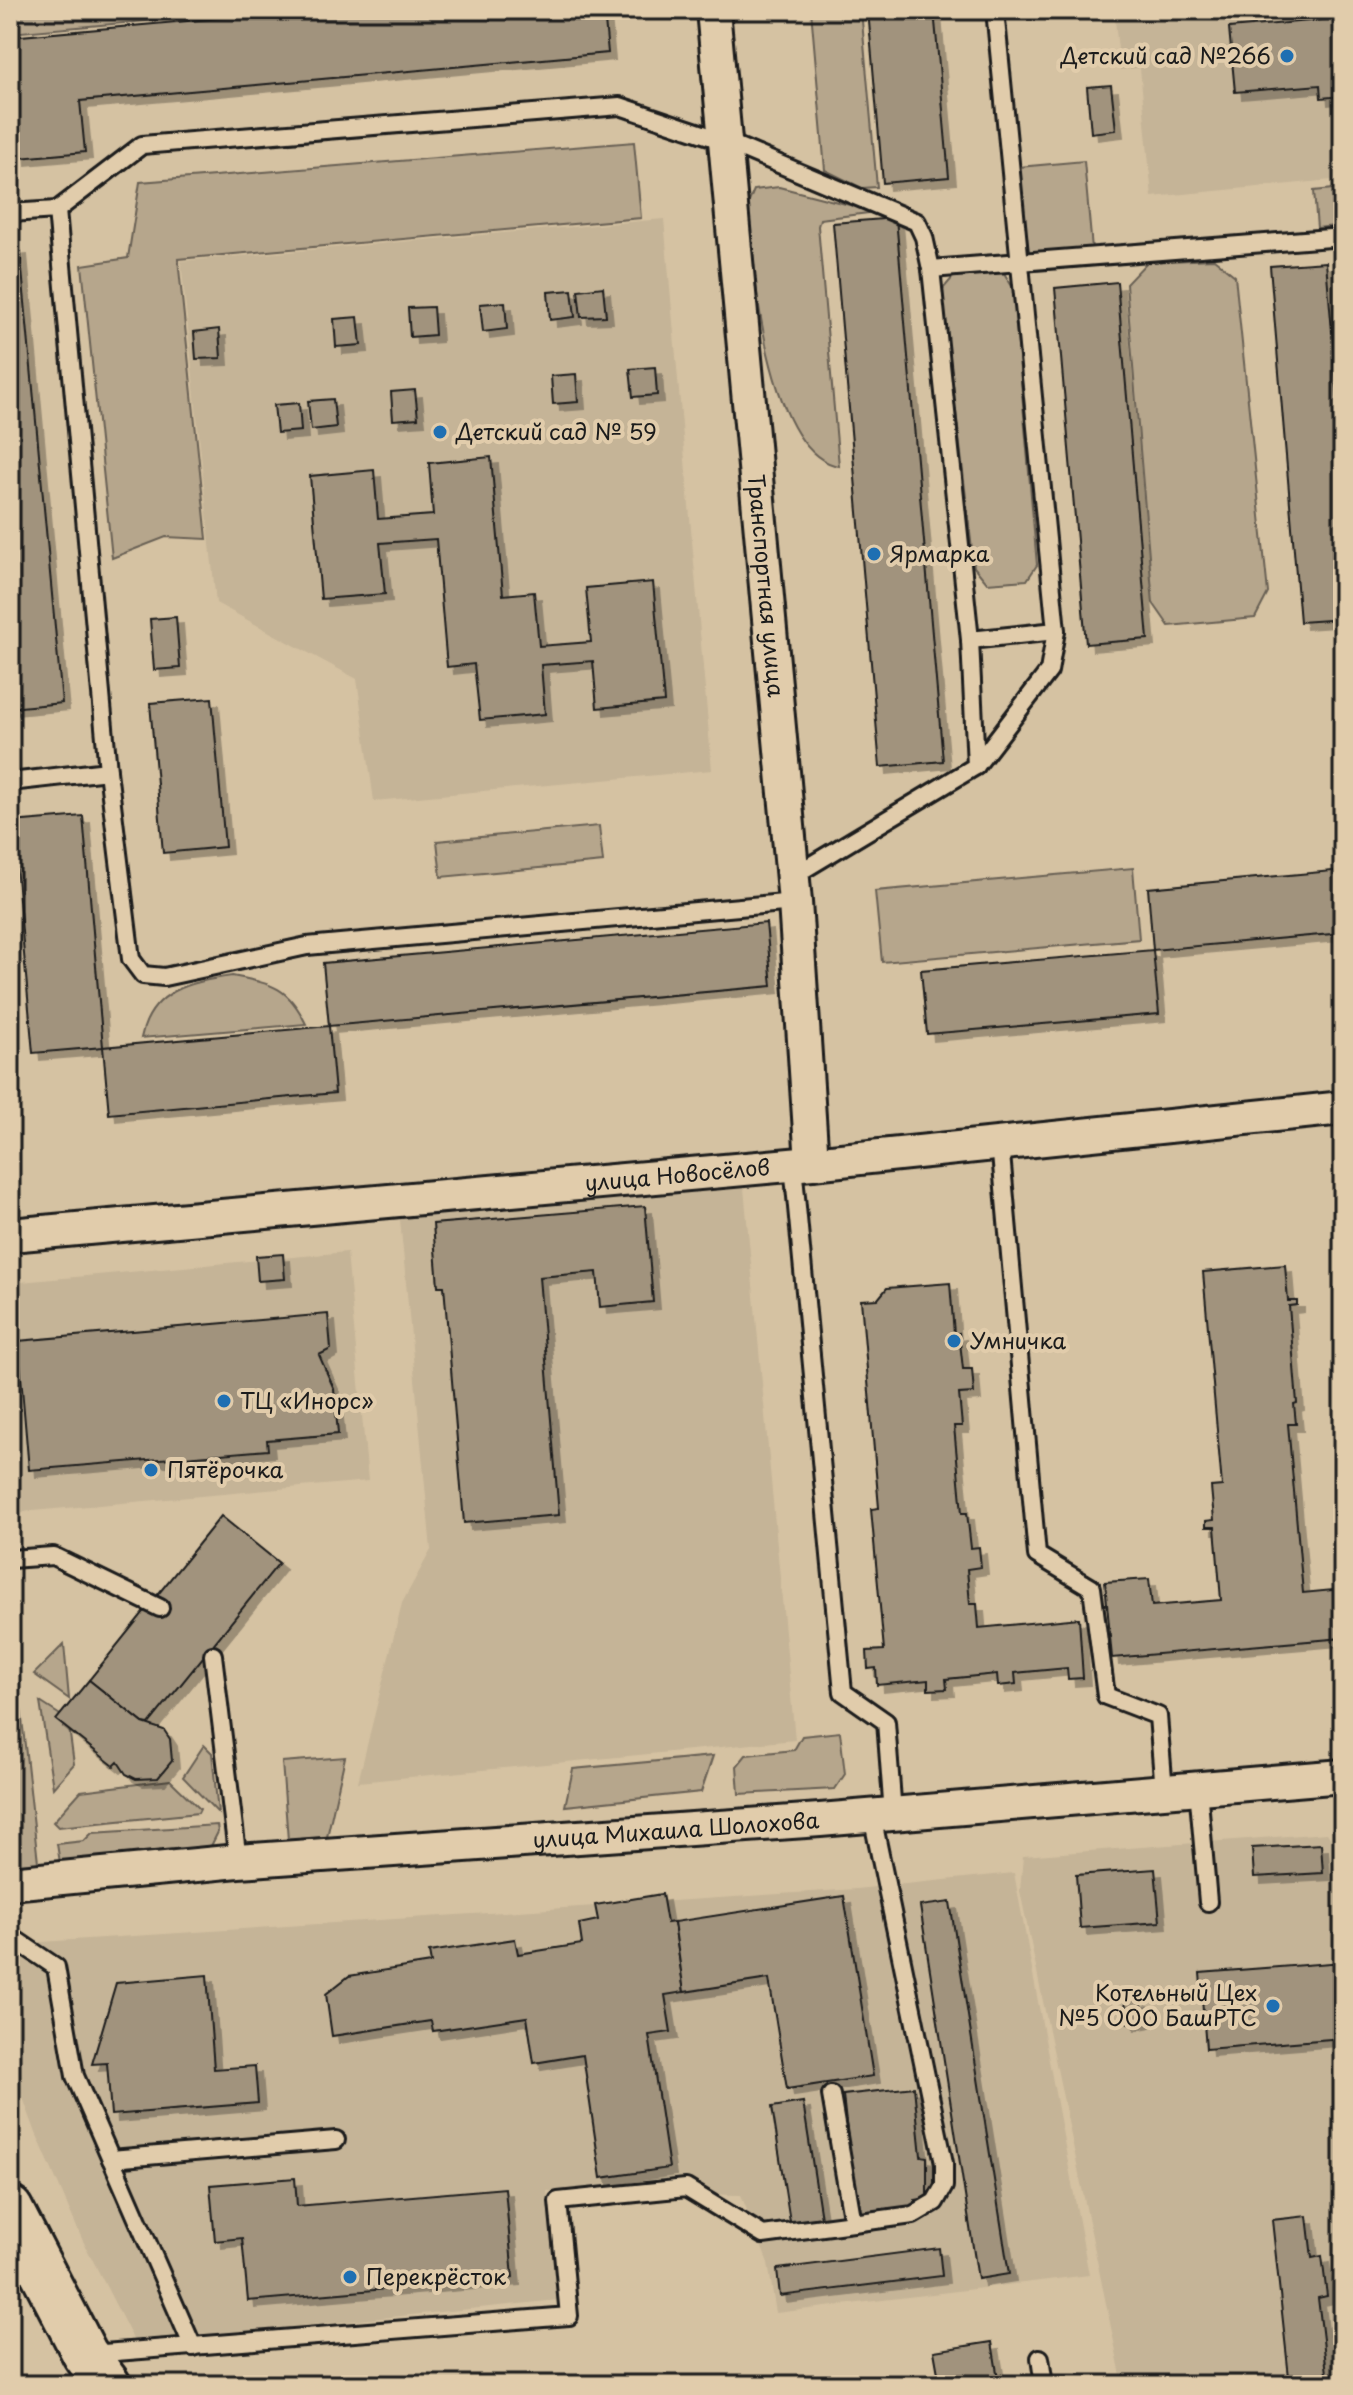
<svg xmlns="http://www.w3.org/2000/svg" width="1353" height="2395" font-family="'Playpen Sans',sans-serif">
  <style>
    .built { fill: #c5b497 }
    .green { fill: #b6a68c; stroke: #696154; stroke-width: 2 }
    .building { fill: #a1937d; stroke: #1c1c1c; stroke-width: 2; filter: url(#shadow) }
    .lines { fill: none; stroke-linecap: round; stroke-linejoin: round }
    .lane-casing { stroke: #1c1c1c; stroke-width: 22 }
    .street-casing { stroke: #1c1c1c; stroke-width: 38 }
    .secondary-casing { stroke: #1c1c1c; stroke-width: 50 }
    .lane { stroke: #e1ccab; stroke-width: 16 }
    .street { stroke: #e1ccab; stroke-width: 32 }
    .secondary { stroke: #e1ccab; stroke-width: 44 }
    .poi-dot { fill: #1f6fb2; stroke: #e1ccab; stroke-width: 3 }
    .labels { text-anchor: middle; stroke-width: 8; stroke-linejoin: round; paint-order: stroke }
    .poi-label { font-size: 22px; fill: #1c1c1c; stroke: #e1ccab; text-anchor: start }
    .street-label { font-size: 22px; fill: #1c1c1c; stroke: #e1ccab }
  </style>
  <defs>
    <filter id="shadow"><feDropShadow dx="7" dy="7" stdDeviation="0" flood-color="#0004"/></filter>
  </defs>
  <rect width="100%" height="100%" fill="#d5c2a2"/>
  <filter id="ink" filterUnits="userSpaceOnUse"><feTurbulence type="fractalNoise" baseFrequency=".0125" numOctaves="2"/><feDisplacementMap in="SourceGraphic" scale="16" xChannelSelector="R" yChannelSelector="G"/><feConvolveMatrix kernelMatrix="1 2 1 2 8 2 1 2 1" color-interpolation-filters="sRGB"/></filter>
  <g filter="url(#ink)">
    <g class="built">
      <path d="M1114 10H1343V179L1152 197 1140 68 1120 70Z"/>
      <path d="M664 219 712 770 374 801 357 679 216 603 181 261Z"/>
      <path d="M744 1188 795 1740 358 1782 402 1603 431 1550 400 1219Z"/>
      <path d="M347 1252 368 1481 10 1513V1283Z"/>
      <path d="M1327 1833 1334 1844H1343V2385H1123L1020 1891 1023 1856Z"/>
      <path d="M1014 1873 1089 2275 776 2313 768 2263 741 2195 547 2191 558 2300 135 2343 82 2239 36 2133 19 2087 10 2048V1944L856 1889Z"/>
    </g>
    <g class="green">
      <path d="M10 10H190L191 17 10 33Z"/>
      <path d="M811 10H861L877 187 862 188 825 170Z"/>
      <path d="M634 142 641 218 178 259 207 539 166 537 112 558 82 265 128 258 140 182Z"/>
      <path d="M1084 161 1092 249 1028 256 1019 167Z"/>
      <path d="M779 187 877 212 820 219 818 226 839 466C767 454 752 264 748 204L754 190Z"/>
      <path d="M1343 188V225L1317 228 1314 191Z"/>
      <path d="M1214 259 1235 276 1268 593 1255 618 1169 626 1153 603 1126 284 1147 262Z"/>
      <path d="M1004 273 1013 288 1037 565 1027 580 987 583 974 567 942 290 954 276Z"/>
      <path d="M599 826 603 862 441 877 437 841Z"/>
      <path d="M1133 868 1139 939 882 962 875 891Z"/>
      <path d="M232 976C272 984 288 986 306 1024L141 1038C151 990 190 982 232 976Z"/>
      <path d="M10 1611 39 1871 10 1873Z"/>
      <path d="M64 1644 69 1699 34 1674Z"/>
      <path d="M40 1702 68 1720 74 1764 53 1788Z"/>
      <path d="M840 1732 845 1774 835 1789 739 1794 737 1766 746 1755 794 1750 802 1736Z"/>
      <path d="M204 1745 212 1753 218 1813 183 1777Z"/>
      <path d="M713 1756 701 1792 565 1806 573 1769Z"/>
      <path d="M345 1757 327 1837 288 1840 282 1762Z"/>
      <path d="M170 1780 200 1809 198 1813 58 1827 53 1822 81 1791Z"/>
      <path d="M217 1825 218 1832 209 1850 61 1869 57 1844 84 1841 92 1833Z"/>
    </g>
    <g class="building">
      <path d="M309 10H604L608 53 80 101 85 152 19 158 10 37Z"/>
      <path d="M868 10H934L949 177 883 183Z"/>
      <path d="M1343 18V96L1321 98 1320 85 1235 92 1229 28Z"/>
      <path d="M1111 85 1116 130 1091 133 1087 87Z"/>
      <path d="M896 218 943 761 880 767 833 223Z"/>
      <path d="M20 248 62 703 10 708V249Z"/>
      <path d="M1326 262 1343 458V619L1300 622 1270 266Z"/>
      <path d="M1117 282 1148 639 1086 644 1055 288Z"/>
      <path d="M603 287 606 316 581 317 578 290Z"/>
      <path d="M572 290 575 317 550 320 548 292Z"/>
      <path d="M505 302 507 329 483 332 480 304Z"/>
      <path d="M433 307 435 335 410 337 408 308Z"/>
      <path d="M358 317 361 345 336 347 334 319Z"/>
      <path d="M219 329 221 358 196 359 194 332Z"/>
      <path d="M655 367 657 395 633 397 630 369Z"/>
      <path d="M576 374 578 402 553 404 551 376Z"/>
      <path d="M415 390 418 418 393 420 391 392Z"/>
      <path d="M333 399 336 427 311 430 308 401Z"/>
      <path d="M299 403 301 431 277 433 274 405Z"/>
      <path d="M491 457 503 595 534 592 539 646 591 642 586 588 653 582 664 702 597 708 593 661 541 665 545 714 480 720 474 664 447 667 436 539 380 543 385 594 321 599 310 476 374 470 378 519 433 515 429 463Z"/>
      <path d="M176 617 180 668 154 670 150 619Z"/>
      <path d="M212 698 225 847 163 853 150 703Z"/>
      <path d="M83 816 103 1047 33 1053 12 822Z"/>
      <path d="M1343 870V933L1153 950 1148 888Z"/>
      <path d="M766 923 772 986 329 1026 323 963Z"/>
      <path d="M1153 950 1159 1014 927 1034 921 970Z"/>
      <path d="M329 1026 335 1093 109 1114 103 1047Z"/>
      <path d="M645 1206 653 1302 600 1307 597 1272 539 1277 559 1515 464 1523 444 1286H438L433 1224Z"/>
      <path d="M283 1254 285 1279 258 1281 256 1256Z"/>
      <path d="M1285 1265 1288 1301H1297V1305L1289 1306 1297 1403 1294 1404 1296 1424H1288L1303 1593 1343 1589V1638L1112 1658 1105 1582 1149 1579 1152 1606 1221 1600 1215 1527H1206V1521L1214 1520 1211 1487 1222 1486 1203 1272Z"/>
      <path d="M950 1283 954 1334 959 1333 963 1369H972L974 1393 959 1394 962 1426H954L962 1513H967L971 1548 979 1547 981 1567 967 1569 970 1604H977L979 1628 1079 1618 1083 1678 1068 1679 1067 1668 1015 1673 1016 1684 998 1686 997 1674 946 1679 947 1689 928 1690V1680L877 1685 876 1668 868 1669 867 1651 884 1650 871 1509 879 1508 861 1300 878 1299 887 1288Z"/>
      <path d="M328 1314 331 1349 319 1355 334 1389 338 1434 267 1440 268 1450 29 1470 18 1341Z"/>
      <path d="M221 1516 279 1563 149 1724 143 1723 89 1680Z"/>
      <path d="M89 1680 143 1723 164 1730 170 1739 172 1761 158 1778 136 1779 126 1774 118 1762 114 1766 56 1720Z"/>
      <path d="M1321 1844 1323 1873 1254 1877 1252 1848Z"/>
      <path d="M1155 1869 1160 1922 1080 1928 1076 1875Z"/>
      <path d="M662 1894 667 1923 674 1922 684 1992 665 1995 671 2032 649 2035 669 2168 601 2178 583 2055 534 2063 527 2017 433 2031 431 2021 332 2036 326 1994 349 1976 431 1963 429 1952 515 1939 518 1954 582 1944 579 1924 598 1920 595 1905Z"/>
      <path d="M844 1896 873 2076 787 2089 769 1979 684 1992 674 1922Z"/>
      <path d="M950 1902 1009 2274 978 2279 920 1906Z"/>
      <path d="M1343 1962V2038L1206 2049 1200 1973Z"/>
      <path d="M207 1975 214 2069 255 2066 258 2103 111 2115 107 2063 92 2064 116 1983Z"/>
      <path d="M1141 1999 1144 2020 1128 2023 1125 2001Z"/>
      <path d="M914 2087 921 2156 927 2157V2198L915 2200 916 2208 856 2215 843 2095Z"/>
      <path d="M803 2102 821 2218 790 2222 772 2107Z"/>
      <path d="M295 2178 297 2206 505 2188 513 2278 248 2301 242 2238 215 2241 210 2185Z"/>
      <path d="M1307 2216 1312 2258 1322 2256 1327 2296 1318 2298 1327 2373 1289 2377 1272 2220Z"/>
      <path d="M939 2248 942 2276 780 2296 777 2269Z"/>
      <path d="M992 2342 999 2385H940L934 2351Z"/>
    </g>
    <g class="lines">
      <defs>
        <g id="lane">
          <path d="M57 210 108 771"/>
          <path d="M10 213 57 210 142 145 620 106 727 142 917 222 924 237 931 269 970 640 976 766 793 876"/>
          <path d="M931 269 1343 237"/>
          <path d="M970 640 1056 631 995 10"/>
          <path d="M976 766 1049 671 1056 631"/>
          <path d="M10 782 108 771 131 959 143 975 164 977 307 946 795 902"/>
          <path d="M1000 1143 1037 1555 1092 1588 1106 1696 1158 1716 1164 1791"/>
          <path d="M793 1165 843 1692 886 1722 893 1814"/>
          <path d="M10 1559 53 1556 160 1608"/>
          <path d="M213 1655 238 1861"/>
          <path d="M1198 1788 1208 1902"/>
          <path d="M10 1936 56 1967 75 2076 193 2347"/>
          <path d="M831 2095 853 2223"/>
          <path d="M111 2159 336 2140"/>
          <path d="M91 2354 569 2316 558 2201 686 2188 763 2235 913 2215 935 2202 944 2186V2163L872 1816"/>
          <path d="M1040 2358 1044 2385"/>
        </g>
        <g id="street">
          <path id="s1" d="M713 10 795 902 812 1163"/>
          <path id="s2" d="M10 1235 812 1163 1343 1108"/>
          <path id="s3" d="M10 1883 238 1861 820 1820 1343 1776"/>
        </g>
        <path id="secondary" d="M10 2209 85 2354 108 2385"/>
      </defs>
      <use href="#lane" class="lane-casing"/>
      <use href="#street" class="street-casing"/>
      <use href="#secondary" class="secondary-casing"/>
      <use href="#lane" class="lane"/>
      <use href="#street" class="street"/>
      <use href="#secondary" class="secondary"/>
    </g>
  </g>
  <g class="poi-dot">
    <circle cx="1287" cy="56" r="8"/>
    <circle cx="440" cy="432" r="8"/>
    <circle cx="874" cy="554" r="8"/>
    <circle cx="954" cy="1341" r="8"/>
    <circle cx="224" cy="1401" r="8"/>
    <circle cx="151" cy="1470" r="8"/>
    <circle cx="1273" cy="2006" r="8"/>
    <circle cx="350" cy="2277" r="8"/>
  </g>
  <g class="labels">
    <g class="poi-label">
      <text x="1271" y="64" text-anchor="end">Детский сад №266</text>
      <text x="456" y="440">Детский сад № 59</text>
      <text x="890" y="562">Ярмарка</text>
      <text x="970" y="1349">Умничка</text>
      <text x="240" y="1409">ТЦ «Инорс»</text>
      <text x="167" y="1478">Пятёрочка</text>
      <text x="1257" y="2001" text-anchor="end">Котельный Цех<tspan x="1257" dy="25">№5 ООО БашРТС</tspan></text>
      <text x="366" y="2285">Перекрёсток</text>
    </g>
    <g class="street-label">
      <text dy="8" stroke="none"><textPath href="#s1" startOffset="578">Транспортная улица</textPath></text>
      <text dy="8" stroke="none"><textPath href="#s2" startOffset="670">улица Новосёлов</textPath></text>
      <text dy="8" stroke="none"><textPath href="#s3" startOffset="668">улица Михаила Шолохова</textPath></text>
    </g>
  </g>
  <rect width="1353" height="2395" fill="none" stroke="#e1ccab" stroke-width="40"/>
  <rect x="20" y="20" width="1313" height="2355" fill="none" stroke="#1c1c1c" stroke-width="3" filter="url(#ink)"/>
</svg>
